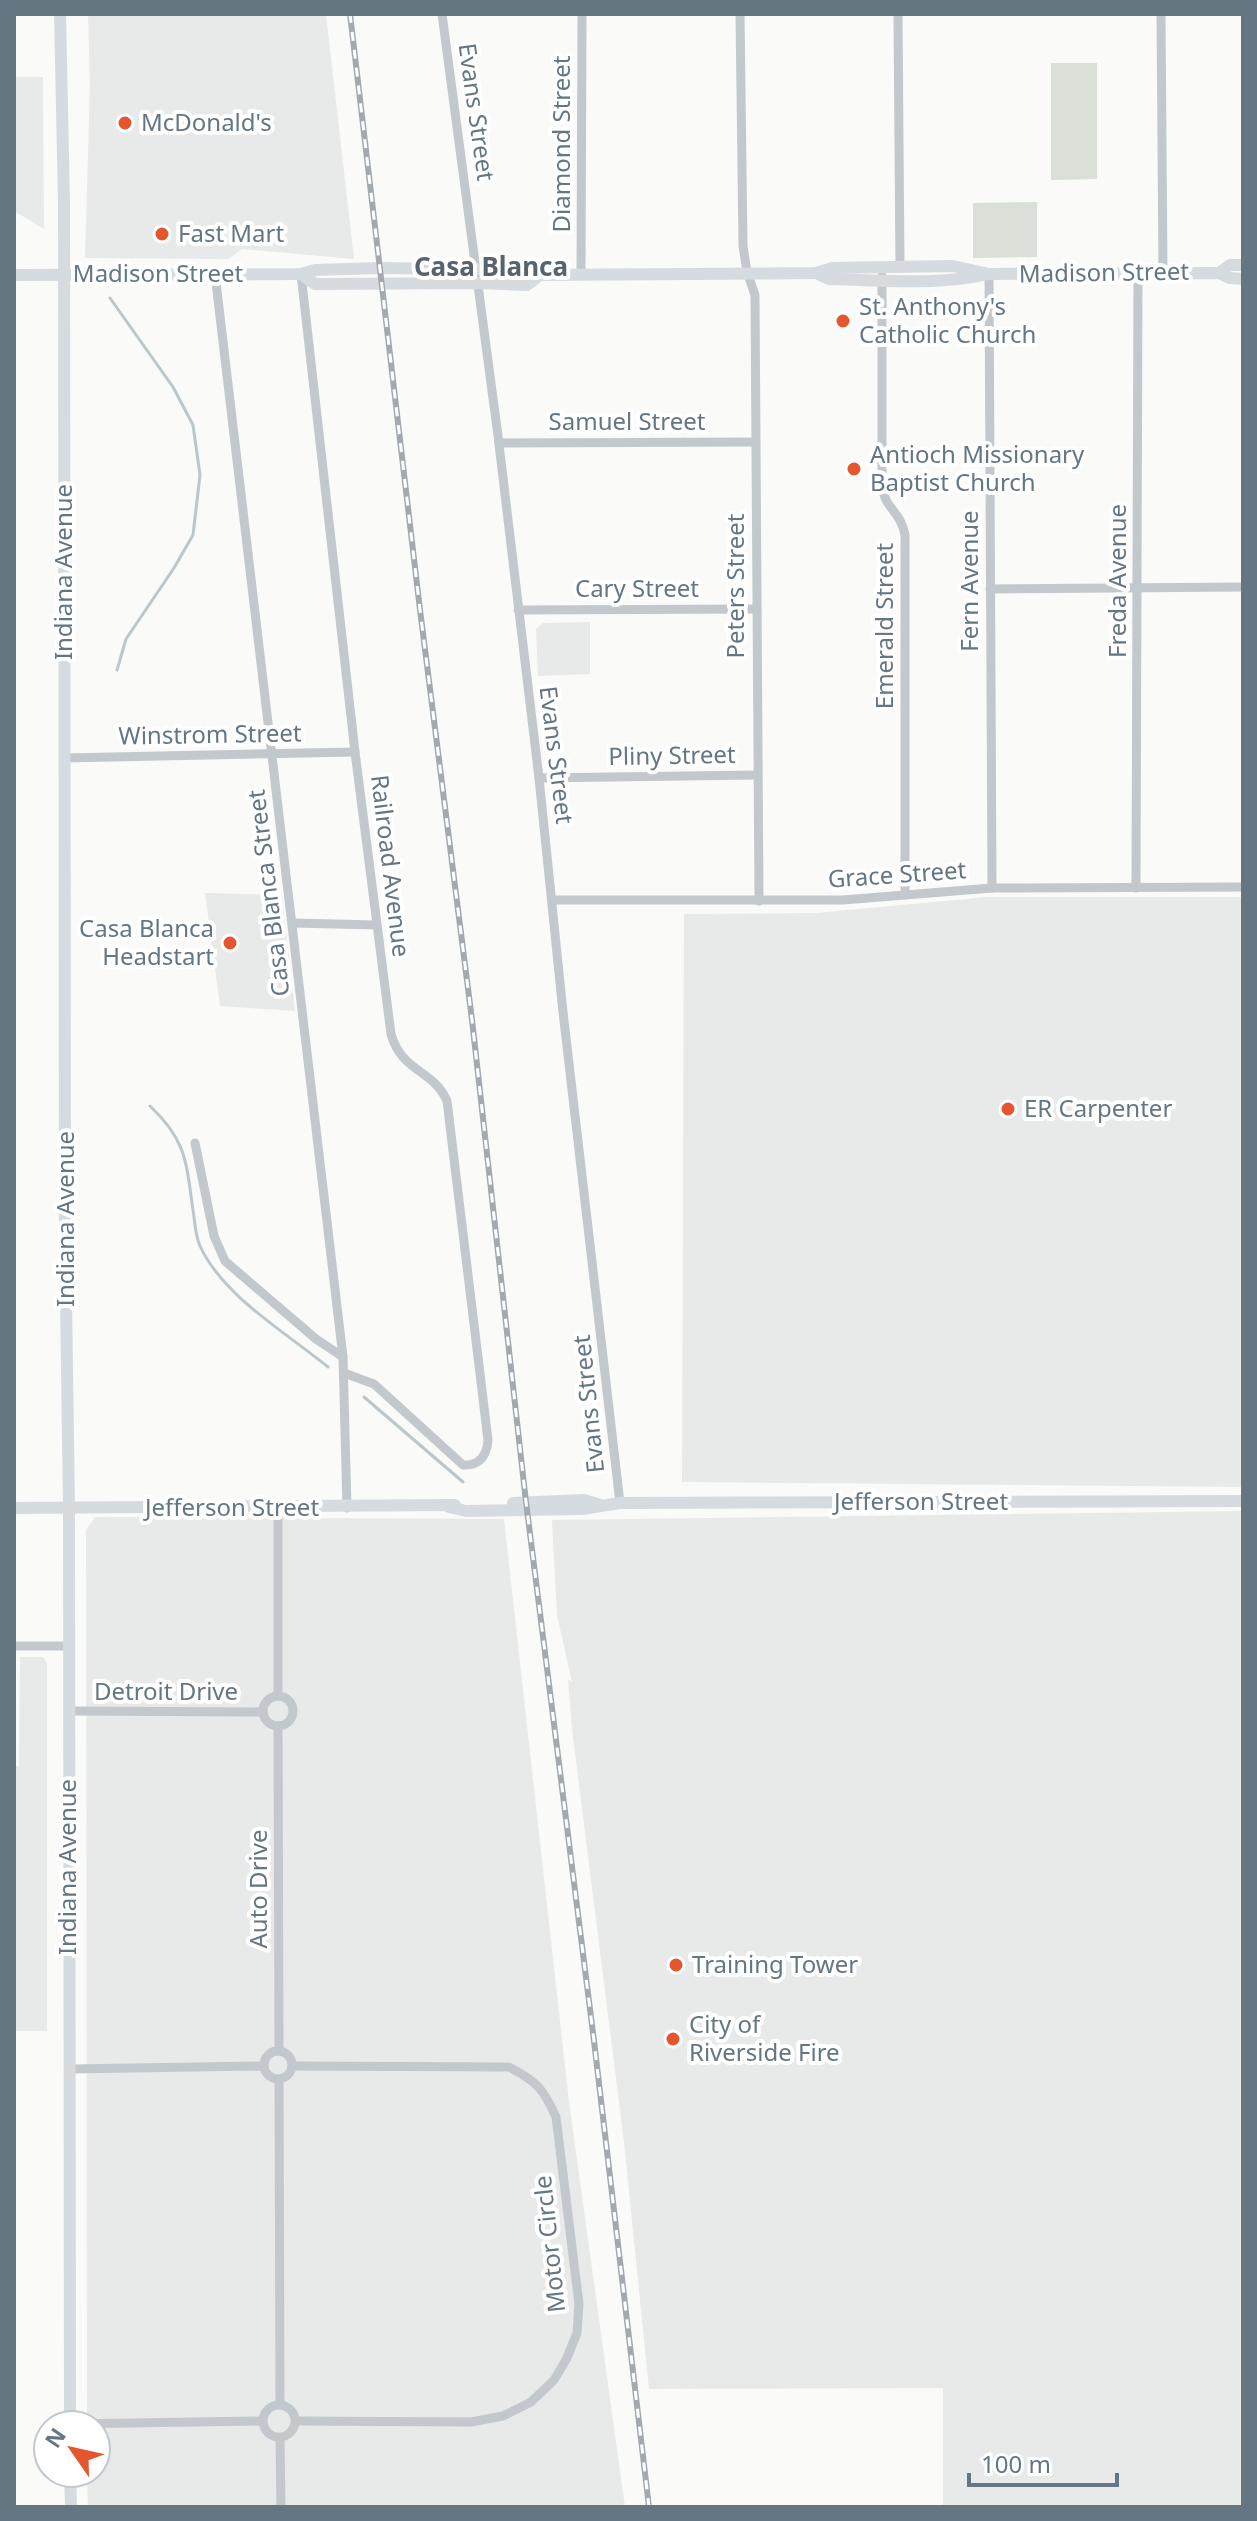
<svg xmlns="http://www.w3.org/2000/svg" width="1257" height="2521" font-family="'Noto Sans',sans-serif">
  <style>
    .built { fill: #e8e9e9 }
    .green { fill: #dadfd7 }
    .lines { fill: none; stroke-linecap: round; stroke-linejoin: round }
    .stream { stroke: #bbc7cb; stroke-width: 3 }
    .street { stroke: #c3c8cc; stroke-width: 9 }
    .secondary { stroke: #d6dbdf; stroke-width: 12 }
    .rail-casing { stroke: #a2aab0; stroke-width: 6 }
    .rail { stroke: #fff; stroke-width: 3; stroke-dasharray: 9; stroke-linecap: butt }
    .poi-dot { fill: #e4572e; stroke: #fff; stroke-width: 3 }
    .labels { text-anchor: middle; stroke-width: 8; stroke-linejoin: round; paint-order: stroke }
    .street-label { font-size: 24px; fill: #657683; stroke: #fff }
    .poi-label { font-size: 24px; fill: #657683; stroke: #fff; text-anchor: start }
    .neighbourhood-label { font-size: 26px; font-weight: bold; fill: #57646e; stroke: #fff }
  </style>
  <rect width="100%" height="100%" fill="#fafaf8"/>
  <g class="built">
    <path d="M88 14H326L354 259 242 249 229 259 85 258 90 84Z"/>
    <path d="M14 77H43L44 229 14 211Z"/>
    <path d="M590 622V674L538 676 536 629 543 623Z"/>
    <path d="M205 893 282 895 295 1011 220 1006Z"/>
    <path d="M988 897H1243V1487L682 1482 684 914 815 913Z"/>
    <path d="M1243 1511V2507H943V2388L649 2389 624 2142 572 1729 568 1679 572 1682 557 1615 552 1520Z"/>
    <path d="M95 1517 504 1519 569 2102 625 2507H88L87 2473H96V2425H87L86 1530Z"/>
    <path d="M20 1657H43L47 1663V2031H14V1766H19Z"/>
  </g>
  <g class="green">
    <path d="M1051 63H1097V179L1051 180Z"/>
    <path d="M1037 202V257L973 258V203Z"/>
  </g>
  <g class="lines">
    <g class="stream">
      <path d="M110 298 173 387 193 425 200 475 193 535 174 568 126 639 117 670"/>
      <path d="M150 1106C187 1141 186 1162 193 1210 195 1221 195 1235 200 1246 223 1296 285 1332 328 1367"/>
      <path d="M364 1397 463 1482"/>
    </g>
    <g class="street">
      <path d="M442 14 498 436 539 778 563 1012 620 1503"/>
      <path d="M740 14 743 246 747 272 755 295 759 901"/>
      <path d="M898 14 900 268"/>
      <path d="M1161 14 1163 272"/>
      <path d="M215 274 343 1357 347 1508"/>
      <path d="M301 274 355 752 391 1034C402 1073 433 1069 447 1101L488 1440C487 1455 480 1466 463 1465L374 1384 344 1373"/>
      <path d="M989 274 992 888"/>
      <path d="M581 275 582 14"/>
      <path d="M882 276V484C884 510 900 509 905 535V894"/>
      <path d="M499 443 755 442"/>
      <path d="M990 589 1243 587"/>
      <path d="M518 610 756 609"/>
      <path d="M64 758 355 752"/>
      <path d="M539 778 757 775"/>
      <path d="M1136 888 1138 274"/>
      <path d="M553 900H843L992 888 1243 887"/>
      <path d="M293 923 377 925"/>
      <path d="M195 1143 214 1236 225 1261 316 1339 343 1357"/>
      <path d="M278 1508V1696"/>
      <path d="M14 1646H68"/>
      <circle cx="278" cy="1711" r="15"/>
      <path d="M68 1711 263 1712"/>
      <path d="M278 1726 279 2051"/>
      <circle cx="278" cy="2065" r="14"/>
      <path d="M292 2066 509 2067C537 2082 543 2088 556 2117L579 2304 577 2333 566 2360 554 2380 531 2402 503 2416 471 2422 296 2421"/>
      <path d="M70 2069 264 2066"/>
      <path d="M279 2079 280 2405"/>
      <circle cx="279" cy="2421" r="16"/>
      <path d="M70 2424 263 2421"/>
      <path d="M280 2438 281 2507"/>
    </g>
    <g class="secondary">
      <path d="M60 14 64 202 65 1230 69 1508 70 2425"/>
      <path d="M816 273 829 279C885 280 933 286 989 274L1219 273 1229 278 1243 279"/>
      <path d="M1219 273 1230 265H1243"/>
      <path d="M301 274 315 284 478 283 527 285 540 275"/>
      <path d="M14 275 301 274 315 270 380 268 527 270 540 275 816 273 832 268 953 266 989 274"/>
      <path d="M513 1503 584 1500 598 1504"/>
      <path d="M449 1507 466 1511 582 1509 620 1503 1243 1501"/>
      <path d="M14 1508 455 1505"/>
      <path d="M70 2473 71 2507"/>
    </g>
    <defs>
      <path id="rail" d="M350 14 420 610 472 1020 526 1502 594 2041 649 2507"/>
    </defs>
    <use href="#rail" class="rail-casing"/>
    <use href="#rail" class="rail"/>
  </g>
  <g class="poi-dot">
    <circle cx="125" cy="123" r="8"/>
    <circle cx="162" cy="234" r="8"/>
    <circle cx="843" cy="321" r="8"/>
    <circle cx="854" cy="469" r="8"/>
    <circle cx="230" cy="943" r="8"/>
    <circle cx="1008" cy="1109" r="8"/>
    <circle cx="676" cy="1965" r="8"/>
    <circle cx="673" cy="2039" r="8"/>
  </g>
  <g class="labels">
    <g class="street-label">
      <text transform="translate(476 112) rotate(82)" y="8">Evans Street</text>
      <text transform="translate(562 144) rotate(-90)" y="8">Diamond Street</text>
      <text transform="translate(1104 273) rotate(-1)" y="8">Madison Street</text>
      <text x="158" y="282">Madison Street</text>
      <text x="627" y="430">Samuel Street</text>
      <text transform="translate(64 572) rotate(-90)" y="8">Indiana Avenue</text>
      <text transform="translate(970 581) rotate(-90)" y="8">Fern Avenue</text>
      <text transform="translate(1118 581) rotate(-90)" y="8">Freda Avenue</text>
      <text transform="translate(736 586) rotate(-90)" y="8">Peters Street</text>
      <text x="637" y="597">Cary Street</text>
      <text transform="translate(885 626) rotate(-90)" y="8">Emerald Street</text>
      <text transform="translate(210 735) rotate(-1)" y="8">Winstrom Street</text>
      <text transform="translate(556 755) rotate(83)" y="8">Evans Street</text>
      <text transform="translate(672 756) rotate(-1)" y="8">Pliny Street</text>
      <text transform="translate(390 866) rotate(83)" y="8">Railroad Avenue</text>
      <text transform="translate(897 875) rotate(-4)" y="8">Grace Street</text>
      <text transform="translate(269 893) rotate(-97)" y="8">Casa Blanca Street</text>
      <text transform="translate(66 1219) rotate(-90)" y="8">Indiana Avenue</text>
      <text transform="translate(589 1404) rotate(-96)" y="8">Evans Street</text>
      <text x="921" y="1510">Jefferson Street</text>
      <text x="232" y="1516">Jefferson Street</text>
      <text x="166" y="1700">Detroit Drive</text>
      <text transform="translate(68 1867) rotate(-90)" y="8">Indiana Avenue</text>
      <text transform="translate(259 1889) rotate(-90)" y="8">Auto Drive</text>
      <text transform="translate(550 2244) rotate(-96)" y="8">Motor Circle</text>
    </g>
    <g class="poi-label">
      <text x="141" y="131">McDonald's</text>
      <text x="178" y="242">Fast Mart</text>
      <text x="859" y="315">St. Anthony's<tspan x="859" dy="28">Catholic Church</tspan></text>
      <text x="870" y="463">Antioch Missionary<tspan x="870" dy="28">Baptist Church</tspan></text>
      <text x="214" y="937" text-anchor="end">Casa Blanca<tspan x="214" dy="28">Headstart</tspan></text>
      <text x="1024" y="1117">ER Carpenter</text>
      <text x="692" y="1973">Training Tower</text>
      <text x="689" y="2033">City of<tspan x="689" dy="28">Riverside Fire</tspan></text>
    </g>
    <g class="neighbourhood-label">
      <text x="491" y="276">Casa Blanca</text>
    </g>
  </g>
  <rect width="1257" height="2521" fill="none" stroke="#657683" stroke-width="32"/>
  <g transform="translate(72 2449) rotate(304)"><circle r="38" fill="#ffffff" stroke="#c1c8cd" stroke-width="2"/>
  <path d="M0-6L14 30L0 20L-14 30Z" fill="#e4572e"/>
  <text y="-12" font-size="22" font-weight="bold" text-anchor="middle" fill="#657683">N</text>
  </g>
  <path d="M969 2473v12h148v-12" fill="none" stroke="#657683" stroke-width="4"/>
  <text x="981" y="2473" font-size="24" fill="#657683" stroke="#ffffff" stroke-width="6" paint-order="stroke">100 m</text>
</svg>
